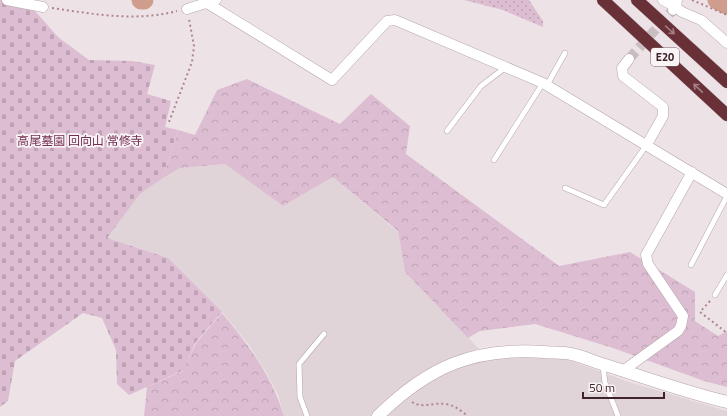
<svg xmlns="http://www.w3.org/2000/svg" width="727" height="416" font-family="'Titillium Web','Noto Sans JP',sans-serif">
  <style>
    .built { fill: #e0d4d9 }
    .forest { fill: url(#forest-crowns) }
    .cemetery { fill: url(#cemetery-stones) }
    .park { fill: url(#park-dots) }
    .lines { fill: none; stroke-linecap: round; stroke-linejoin: round }
    .river { stroke: #d09d8d; stroke-width: 19 }
    .street-tunnel { stroke: #cabdc1; stroke-width: 10; stroke-dasharray: 10 5; stroke-linecap: butt }
    .lane-casing { stroke: #b5a6aa; stroke-width: 6 }
    .street-casing { stroke: #b5a6aa; stroke-width: 11 }
    .secondary-casing { stroke: #b8a2a8; stroke-width: 13 }
    .highway-casing { stroke: #c9c1c3; stroke-width: 13 }
    .path { stroke: #af848f; stroke-width: 2; stroke-dasharray: 2 3; stroke-linecap: butt }
    .lane { stroke: #fff; stroke-width: 5 }
    .street { stroke: #fff; stroke-width: 10 }
    .secondary { stroke: #fff; stroke-width: 12 }
    .highway { stroke: #693037; stroke-width: 12 }
    .oneway { stroke: #a37e83 }
    .labels { text-anchor: middle; stroke-width: 3.5; stroke-linejoin: round; paint-order: stroke }
    .shield { fill: #f9f4f6; stroke: #766266; stroke-width: 1 }
    .shield-label { font-size: 11px; font-weight: bold; fill: #3e2328 }
    .park-label { font-size: 12px; fill: #742e53; stroke: #f9f4f6 }
  </style>
  <defs>
    <pattern id="forest-crowns" width="20" height="18" patternUnits="userSpaceOnUse"><rect width="20" height="18" fill="#ddbdd2"/><path d="M2 6a3 3 0 1 1 6 0M12 15a3 3 0 1 1 6 0" fill="none" stroke="#bfa2b4"/></pattern>
    <pattern id="cemetery-stones" width="16" height="16" patternUnits="userSpaceOnUse"><rect width="16" height="16" fill="#ddbdd2"/><path d="M2 7V4a2 2 0 0 1 4 0v3zM10 15v-3a2 2 0 0 1 4 0v3z" fill="#bfa2b4"/></pattern>
    <pattern id="park-dots" width="8" height="8" patternUnits="userSpaceOnUse"><rect width="8" height="8" fill="#ddbdd2"/><path d="M2 2h.1M6 6h.1" fill="none" stroke="#bfa2b4" stroke-width="1.8" stroke-linecap="round"/></pattern>
  </defs>
  <rect width="100%" height="100%" fill="#ede3e7"/>
  <path class="built" d="M225 164 283 206 333 177 398 232 405 272 482 352 506 346H530L629 382 727 411V416H284L278 395 266 372 249 345 222 312 168 258 106 238 140 194 163 178 180 168Z"/>
  <g class="forest">
    <path d="M247 79 340 124 371 94 410 126 406 154 559 266 630 252 695 292V321L718 336 727 331V387L704 381 613 348 535 324 480 331 468 338 405 272 398 231 333 177 283 206 225 164 180 168 163 178 178 130 195 135 217 90Z"/>
    <path d="M222 313C250 347 271 374 284 416H144L147 387 183 371 196 343Z"/>
  </g>
  <path class="cemetery" d="M0 0 27 2 58 37 89 60 132 61 155 65 147 94 171 101 165 127 178 130 163 178 140 194 107 238 168 258 222 312 195 343 184 370 129 395 117 384 116 350 102 318 83 313 15 361 8 401 0 407Z"/>
  <path class="park" d="M464 0H529L543 21V27L503 10Z"/>
  <g class="lines">
    <g class="river">
      <path d="M141 0H144"/>
      <path d="M717 0 727 5"/>
    </g>
    <path class="street-tunnel" d="M629 59 673 10"/>
    <defs>
      <g id="lane">
        <path d="M547 85 565 53"/>
        <path d="M447 131 481 86 506 67"/>
        <path d="M494 160 543 83"/>
        <path d="M565 188 604 205 646 146"/>
        <path d="M691 265 727 196"/>
        <path d="M715 295 727 275"/>
        <path d="M603 366 605 383 618 416"/>
        <path d="M307 416 300 397 299 364 324 334"/>
      </g>
      <g id="street">
        <path d="M7 0 43 7"/>
        <path d="M663 0 676 7 673 10"/>
        <path d="M677 0 676 7 682 12 701 20 727 43"/>
        <path d="M207 3 332 80 387 21 395 20 543 83 727 194"/>
        <path d="M187 9 216 0"/>
        <path d="M629 59 622 68 623 76 663 107V116L646 146"/>
        <path d="M624 370 678 331 681 326 683 316 648 264 646 255 692 172"/>
      </g>
      <path id="secondary" d="M378 416C428 367 473 347 544 352 552 353 562 352 571 354 582 356 592 361 602 364 644 377 685 392 727 402"/>
      <g id="highway">
        <path d="M603 0 727 115"/>
        <path d="M637 0 727 82"/>
      </g>
    </defs>
    <use href="#lane" class="lane-casing"/>
    <use href="#street" class="street-casing"/>
    <use href="#secondary" class="secondary-casing"/>
    <use href="#highway" class="highway-casing"/>
    <g class="path">
      <path d="M692 0 727 15"/>
      <path d="M52 8C94 14 135 22 177 11"/>
      <path d="M169 122 192 62 194 46 189 19"/>
      <path d="M710 301 700 312 727 333"/>
      <path d="M412 402C423 409 433 402 446 404 454 405 461 411 468 416"/>
    </g>
    <use href="#lane" class="lane"/>
    <use href="#street" class="street"/>
    <use href="#secondary" class="secondary"/>
    <use href="#highway" class="highway"/>
  </g>
  <defs><path id="oneway-shaft" d="M-6 0H5M1.5-3L5.5 0L1.5 3" fill="none" stroke-width="1.6" stroke-linecap="round" stroke-linejoin="round"/></defs>
  <g class="oneway">
    <use href="#oneway-shaft" transform="translate(670 30) rotate(42)"/>
    <use href="#oneway-shaft" transform="translate(698 88) rotate(-137)"/>
  </g>
  <g class="labels">
    <rect class="shield" x="651" y="48" width="28" height="18" rx="3"/>
    <g class="shield-label">
      <text x="665" y="61">E20</text>
    </g>
    <g class="park-label">
      <text x="80" y="145">高尾墓園 回向山 常修寺</text>
    </g>
  </g>
  <path d="M583 392v6h81v-6" fill="none" stroke="#3e2328" stroke-width="2"/>
  <text x="589" y="392" font-size="12" fill="#3e2328" stroke="#f9f4f6" stroke-width="3" paint-order="stroke">50 m</text>
</svg>
